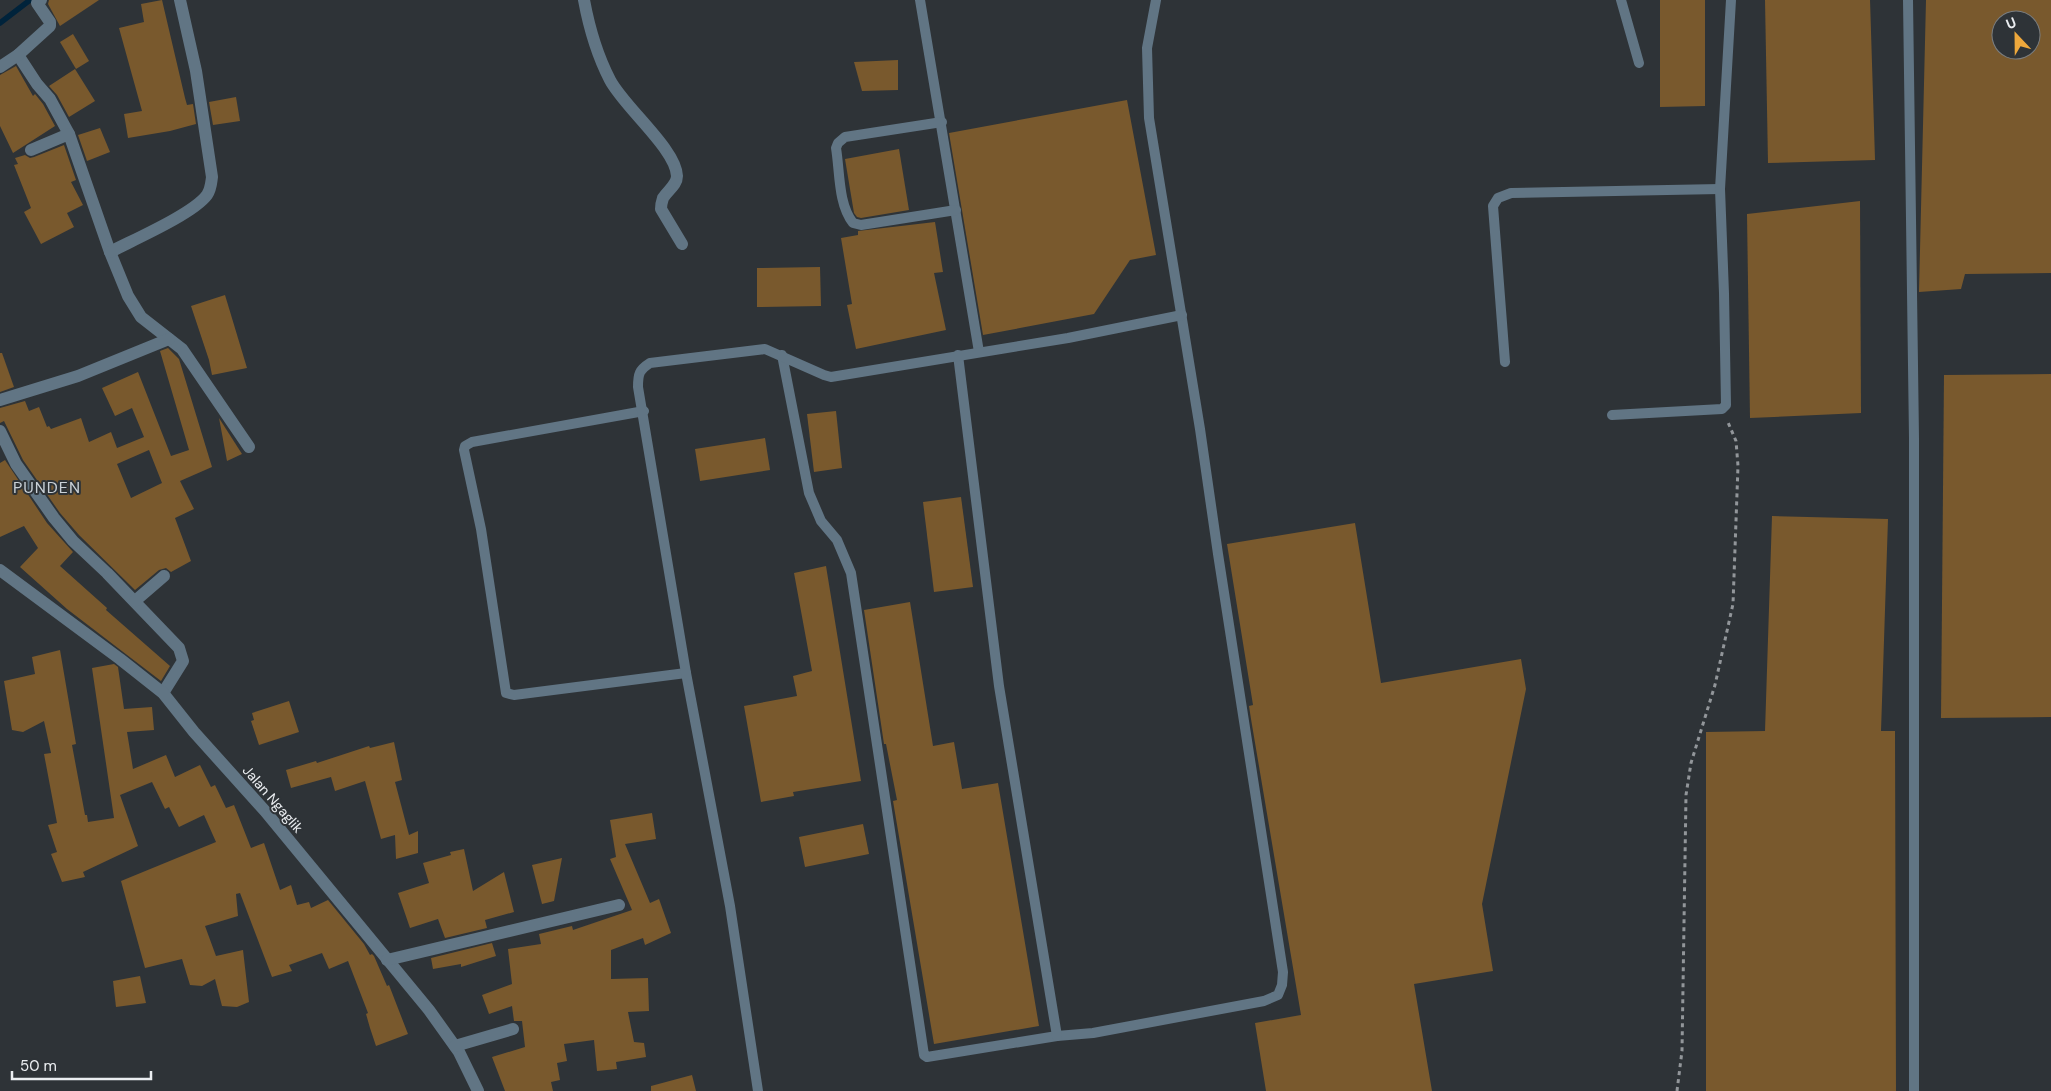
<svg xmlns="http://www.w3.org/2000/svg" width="2051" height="1091" font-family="'DM Sans',sans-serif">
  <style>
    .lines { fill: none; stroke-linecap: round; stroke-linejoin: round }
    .stream { stroke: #00233b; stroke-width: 5.5 }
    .building { fill: #79592d; fill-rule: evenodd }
    .path { stroke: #92969a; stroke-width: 3; stroke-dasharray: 4 4; stroke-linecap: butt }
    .lane { stroke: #617584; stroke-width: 10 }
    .street { stroke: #617584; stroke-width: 12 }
    .labels { text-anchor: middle; stroke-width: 4; stroke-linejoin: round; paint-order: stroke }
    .street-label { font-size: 14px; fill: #ebeef1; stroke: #2e3337 }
    .quarter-label { font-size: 16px; letter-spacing: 1px; fill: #cad1d7; stroke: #2e3337 }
  </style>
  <rect width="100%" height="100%" fill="#2e3337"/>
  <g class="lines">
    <path class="stream" d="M0 23 30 0"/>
  </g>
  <g class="building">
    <path d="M49 0H99L60 26 48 4Z"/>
    <path d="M162 0 185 98 187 105 193 104 196 124 170 131 128 138 124 114 142 111 119 28 144 22 141 4Z"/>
    <path d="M1660 0H1705V106L1660 107Z"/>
    <path d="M1765 0H1870L1875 160 1768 163Z"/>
    <path d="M1926 0H2051V273L1965 274 1961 289 1919 292ZM2001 20H2031V50H2001Z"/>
    <path d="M73 34 89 61 76 69 60 42Z"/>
    <path d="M898 60V90L862 91 854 62Z"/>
    <path d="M16 66 33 96 35 94 43 104 55 126 13 153 0 126V75Z"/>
    <path d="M75 69 95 101 69 117 57 95 49 86Z"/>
    <path d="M236 97 240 121 213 125 209 102Z"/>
    <path d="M1127 100 1156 255 1130 260 1094 314 983 335 949 133Z"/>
    <path d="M100 128 110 152 87 161 78 135Z"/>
    <path d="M64 145 76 180 71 182 83 205 67 213 74 227 41 244 24 212 31 208 14 165 18 164 15 158 25 155 30 158 34 157Z"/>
    <path d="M899 149 909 210 861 218 857 217 854 213 845 159Z"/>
    <path d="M1860 201 1861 413 1750 418 1747 214Z"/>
    <path d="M935 222 943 272 934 273 946 330 856 349 847 305 852 304 841 238 858 235V231Z"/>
    <path d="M820 267 821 306 757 307V268Z"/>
    <path d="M225 295 247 368 212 375 209 360 191 306Z"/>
    <path d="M168 348 179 359 212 467 180 481 194 509 175 518 191 561 171 572 166 568 159 570 135 590 79 535 60 513 23 460 4 421 0 423V408L25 401 29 411 39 407 47 427 49 426 51 429 81 418 89 442 111 432 117 448 144 437 132 408 115 416 102 388 138 372 171 456 189 450 160 351ZM149 450 162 483 131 498 117 464Z"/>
    <path d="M0 353H2L14 387 0 392Z"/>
    <path d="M2051 374V717L1941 718 1944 375Z"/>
    <path d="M836 411 842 468 814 472 807 414Z"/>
    <path d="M219 418 242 454 227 461Z"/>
    <path d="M765 438 770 470 700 481 695 449Z"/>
    <path d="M5 460 47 523 73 552 60 566 107 608 106 610 170 666 161 681 67 609 20 567 38 548 24 526 0 537V463Z"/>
    <path d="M961 497 973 587 934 592 923 502Z"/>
    <path d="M1772 516 1888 519 1881 731H1895L1896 1091H1706V732L1765 731Z"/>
    <path d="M1355 523 1381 683 1521 659 1526 689 1482 904 1493 971 1414 984 1432 1091H1266L1255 1023 1301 1015 1251 719 1249 706 1253 705 1227 544Z"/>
    <path d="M826 566 861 781 793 792 794 796 761 802 744 706 797 696 793 676 812 671 794 573Z"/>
    <path d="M910 602 933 746 954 742 962 789 998 783 1039 1026 934 1044 893 801 897 800 886 744H884L864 610Z"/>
    <path d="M60 650 76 744 72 745 85 815H87L88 822 114 818 92 668 114 664 118 667 124 709 152 707 154 730 127 732 133 769 166 755 175 777 200 765 211 787 215 785 226 808 234 805 251 848 264 843 280 890 291 885 297 905 309 902 311 908 328 900 364 944 370 955 372 954 374 956 387 986 389 985 408 1034 376 1046 370 1028 366 1014 368 1013 348 961 329 969 322 953 289 965 292 971 272 977 240 893 236 894 238 916 205 926 216 956 243 950 249 1002 237 1007 222 1006 215 979 202 986 190 985 182 959 145 968 121 881 216 842 204 815 179 827 169 807 165 809 152 782 120 795 138 846 83 872 85 877 62 882 51 854 57 852 48 825 57 823 44 754 51 753 44 721 23 732 12 730 4 681 35 674 32 657Z"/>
    <path d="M289 701 299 732 259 745 251 721 254 720 252 713Z"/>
    <path d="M394 742 402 780 395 782 409 835 418 831V853L396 859 395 835 381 839 365 781 335 791 331 777 291 788 286 770 316 761 317 763 369 746 370 748Z"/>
    <path d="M652 813 656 839 625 844 650 903 659 899 671 933 645 945 643 938 611 950V979L648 978 649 1011 628 1012 634 1042 644 1043 646 1057 616 1062 617 1069 597 1071 594 1040 564 1044 567 1061 557 1063 560 1080 551 1082 553 1091H505L492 1057 525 1047 522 1021H514L512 1006 489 1014 482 995 512 984 508 949 541 944 539 934 572 926 573 930 632 910 610 859 616 857 610 820Z"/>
    <path d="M863 824 869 854 805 867 799 837Z"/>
    <path d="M464 849 473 891 504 872 514 912 485 920 487 928 445 938 438 919 410 928 398 893 429 883 423 863 451 855 450 852Z"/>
    <path d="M562 858 554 901 542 904 532 865Z"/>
    <path d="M492 943 496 956 461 967V964L433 969 431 958Z"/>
    <path d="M140 976 146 1003 116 1007 113 981Z"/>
    <path d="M692 1075 696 1091H651V1086Z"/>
  </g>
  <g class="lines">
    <path class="path" d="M1677 1091 1682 1051 1686 795 1691 763 1715 685 1733 604 1738 466 1736 441 1727 420"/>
    <g class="lane">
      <path d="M920 0 979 352"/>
      <path d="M1621 0 1639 63"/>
      <path d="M1908 0 1914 438V1091"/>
      <path d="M942 122 845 137 838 143 836 148C840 172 838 204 853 223L861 225 956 210"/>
      <path d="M782 355 809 493 821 521 837 540 851 573 924 1055 927 1057 1057 1036 1093 1033 1264 1001 1278 995 1282 985 1283 972 1218 554 1200 429 1149 118 1147 48 1156 0"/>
      <path d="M958 355 999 686 1057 1036"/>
      <path d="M1505 362 1493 206 1498 198 1511 193 1720 189"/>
      <path d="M644 411 472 442 465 446 464 450 481 529 506 693 514 695 686 673"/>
      <path d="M1612 415 1722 409 1726 405 1724 293 1720 189 1731 0"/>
      <path d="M758 1091 730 906 686 673 638 387C638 374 639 370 650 363L765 349 824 375 831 377 1068 338 1182 315"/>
    </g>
    <g class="street">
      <path d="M584 0C589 27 597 55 610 80 624 107 676 149 677 176 677 185 668 190 663 198 662 201 661 205 661 209L682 244"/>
      <path d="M18 55 37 84 50 99 69 134"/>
      <path d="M0 67 18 55 50 26V22L37 3 41 0"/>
      <path d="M31 150 69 134 110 252 128 296 141 317 182 349 249 447"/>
      <path d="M110 252C133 240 193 214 207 195 211 189 211 184 212 177L196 71 180 0"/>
      <path d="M0 400 78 376 169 339"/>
      <path d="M0 431 16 464 54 518 73 541 107 573 179 648 183 661 163 693"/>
      <path d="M0 570 120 659 163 693 194 732 265 811 429 1010 459 1052 478 1091"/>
      <path d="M135 601 164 576"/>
      <path d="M387 960 619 905"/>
      <path d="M455 1046 513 1029"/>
    </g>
  </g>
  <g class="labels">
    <g class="street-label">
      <text transform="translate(273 799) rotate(49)" y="5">Jalan Ngaglik</text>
    </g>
    <g class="quarter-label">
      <text x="47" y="493">PUNDEN</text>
    </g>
  </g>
  <g transform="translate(2016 35) rotate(338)"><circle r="24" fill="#2e3337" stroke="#7a7e81"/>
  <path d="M0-4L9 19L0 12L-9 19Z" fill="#eea83c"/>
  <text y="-8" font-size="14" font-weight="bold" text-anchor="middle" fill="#ebeef1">U</text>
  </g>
  <path d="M12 1071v8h139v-8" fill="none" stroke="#ebeef1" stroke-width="2.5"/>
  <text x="20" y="1071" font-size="15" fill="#ebeef1" stroke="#2e3337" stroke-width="4" paint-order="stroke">50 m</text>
</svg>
